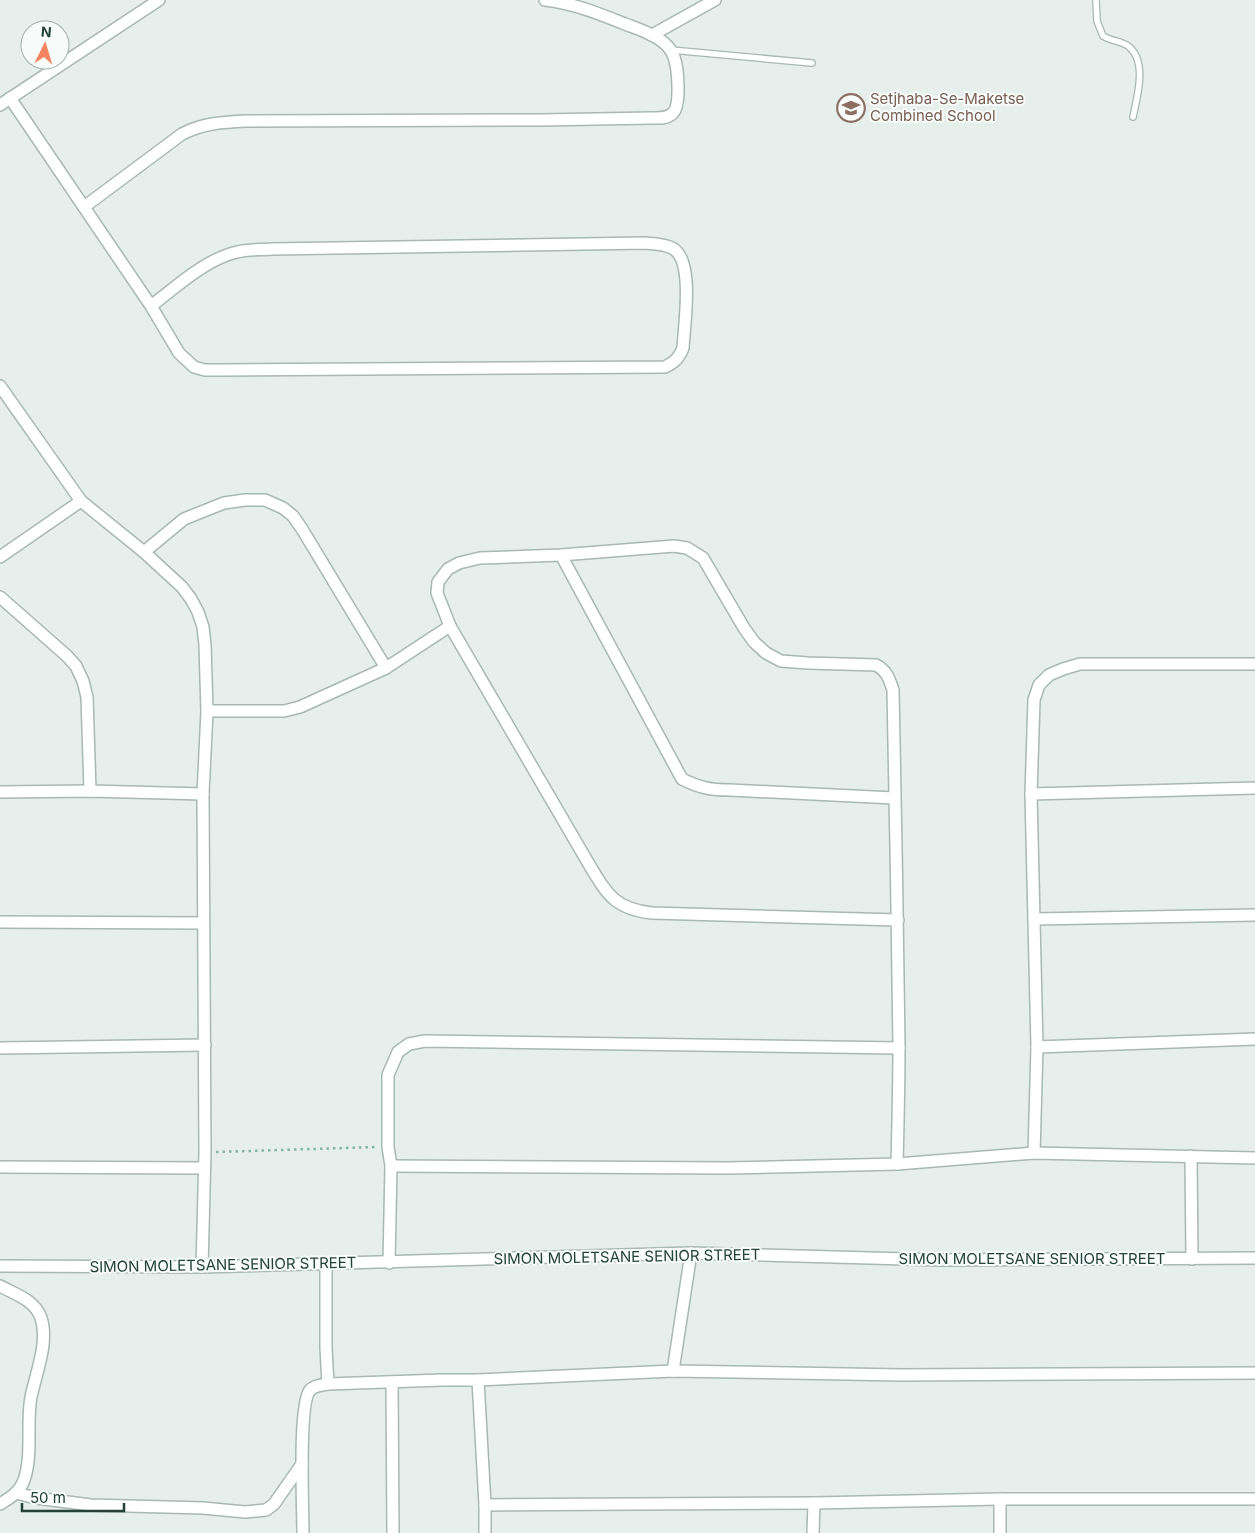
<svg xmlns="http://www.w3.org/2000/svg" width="1255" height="1533" font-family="Inter,sans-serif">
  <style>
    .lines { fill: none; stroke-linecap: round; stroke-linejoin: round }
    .lane-casing { stroke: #a8b8b2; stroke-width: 8 }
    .street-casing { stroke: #a8b8b2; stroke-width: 14 }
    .path { stroke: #86b3a5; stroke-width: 2.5; stroke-dasharray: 2.5 4; stroke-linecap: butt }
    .lane { stroke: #fff; stroke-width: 5.5 }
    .street { stroke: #fff; stroke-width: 11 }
    .labels { text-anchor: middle; stroke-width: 4; stroke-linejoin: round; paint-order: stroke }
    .education-label { font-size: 15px; fill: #785e54; stroke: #f7fbf9; text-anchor: start }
    .street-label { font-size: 15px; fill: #24423a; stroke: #f7fbf9 }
  </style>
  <rect width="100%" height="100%" fill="#e6efeb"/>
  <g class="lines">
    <defs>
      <g id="lane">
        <path d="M1096 0 1097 21 1103 36C1111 41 1121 41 1128 46 1148 61 1137 97 1133 117"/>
        <path d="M671 50 812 63"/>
      </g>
      <g id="street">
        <path d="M652 35 715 0"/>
        <path d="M10 98 151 306 179 353 194 367 205 370H224L665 367C675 362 679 358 683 348 684 326 695 259 672 248 664 244 654 244 645 243L272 249C261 250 248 249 237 252 206 259 176 287 151 306"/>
        <path d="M0 105 159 0"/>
        <path d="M84 207 182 134C203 123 224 122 247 121L541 120 651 118C659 118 667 119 673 113 681 105 678 68 674 57 672 51 668 46 663 42 652 33 638 29 625 24 600 14 573 3 545 0"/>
        <path d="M0 386 81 501 144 552 182 587 191 599 198 612 203 627 205 645 207 711 203 794 205 1152 202 1267"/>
        <path d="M144 552 184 519 224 503 245 500H265L283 508 293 516 302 529 386 668"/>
        <path d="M561 555 682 779C700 788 711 790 730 790L894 798"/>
        <path d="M0 557 81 501"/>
        <path d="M0 597 67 656 76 666 83 681 87 697 90 791"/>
        <path d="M207 711H284L300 707 386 668 450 626"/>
        <path d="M0 792 90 791 203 794"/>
        <path d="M1031 794 1255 788"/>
        <path d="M1034 919 1255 915"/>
        <path d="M0 922 203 923"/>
        <path d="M1037 1047 1255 1039"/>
        <path d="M0 1048 205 1045"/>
        <path d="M1034 1153 1037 1047 1031 794 1034 700 1039 685 1049 675 1063 669 1080 664H1255"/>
        <path d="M1191 1156 1192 1259"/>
        <path d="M897 1164C898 1124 899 1085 899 1046 898 927 895 809 893 690 889 678 887 671 876 665L808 663 781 661 766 653 754 642 744 628 703 558 687 548 674 546 561 555 480 558 459 563 448 569 438 582 437 593 450 626 590 866C608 896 616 909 652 913L898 920"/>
        <path d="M391 1166 728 1168 897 1164 1034 1153 1255 1158"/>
        <path d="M0 1167 204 1168"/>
        <path d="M389 1263 391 1166 388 1147V1075L398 1052 409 1044 425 1041 899 1048"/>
        <path d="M326 1264V1348L328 1384"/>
        <path d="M0 1266 202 1267 691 1253 942 1260 1255 1258"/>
        <path d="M0 1286C15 1294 35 1300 41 1318 49 1342 36 1373 31 1397 26 1423 33 1455 24 1480 20 1492 10 1498 0 1504"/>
        <path d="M673 1371 691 1253"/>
        <path d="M478 1380 673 1371 902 1375 1255 1373"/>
        <path d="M392 1382 393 1533"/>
        <path d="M16 1493 36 1498 91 1505 203 1508 245 1512 266 1510 274 1504 302 1464"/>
        <path d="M1000 1499V1533"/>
        <path d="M485 1505 814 1503 1000 1499H1255"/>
        <path d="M303 1533C303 1509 298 1404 310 1390 315 1385 322 1385 328 1384L442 1380H478L485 1505V1533"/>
        <path d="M813 1533 814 1503"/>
      </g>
    </defs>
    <use href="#lane" class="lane-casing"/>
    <use href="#street" class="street-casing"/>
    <path class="path" d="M216 1152 376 1147"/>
    <use href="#lane" class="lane"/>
    <use href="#street" class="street"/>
  </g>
  <defs>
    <symbol id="school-ring" viewBox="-11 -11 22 22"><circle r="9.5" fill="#f7fbf9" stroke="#8d6e63" stroke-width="1.5"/><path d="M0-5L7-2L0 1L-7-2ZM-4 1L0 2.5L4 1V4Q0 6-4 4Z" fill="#8d6e63"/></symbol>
  </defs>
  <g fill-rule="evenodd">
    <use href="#school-ring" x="835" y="92" width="32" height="32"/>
  </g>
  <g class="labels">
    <g class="education-label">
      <text x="870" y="104">Setjhaba-Se-Maketse<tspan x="870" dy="17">Combined School</tspan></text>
    </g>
    <g class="street-label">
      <text transform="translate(627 1257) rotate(-1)" y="5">SIMON MOLETSANE SENIOR STREET</text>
      <text x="1032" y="1264">SIMON MOLETSANE SENIOR STREET</text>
      <text transform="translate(223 1265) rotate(-1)" y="5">SIMON MOLETSANE SENIOR STREET</text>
    </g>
  </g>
  <g transform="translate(45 45) rotate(5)"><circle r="24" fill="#f7fbf9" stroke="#a3b1ad"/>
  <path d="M0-4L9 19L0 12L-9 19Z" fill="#f4845f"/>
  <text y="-8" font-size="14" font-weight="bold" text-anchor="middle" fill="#24423a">N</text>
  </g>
  <path d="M22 1503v8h102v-8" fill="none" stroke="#24423a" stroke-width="2.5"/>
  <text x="30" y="1503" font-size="15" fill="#24423a" stroke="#f7fbf9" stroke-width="4" paint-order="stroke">50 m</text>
</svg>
